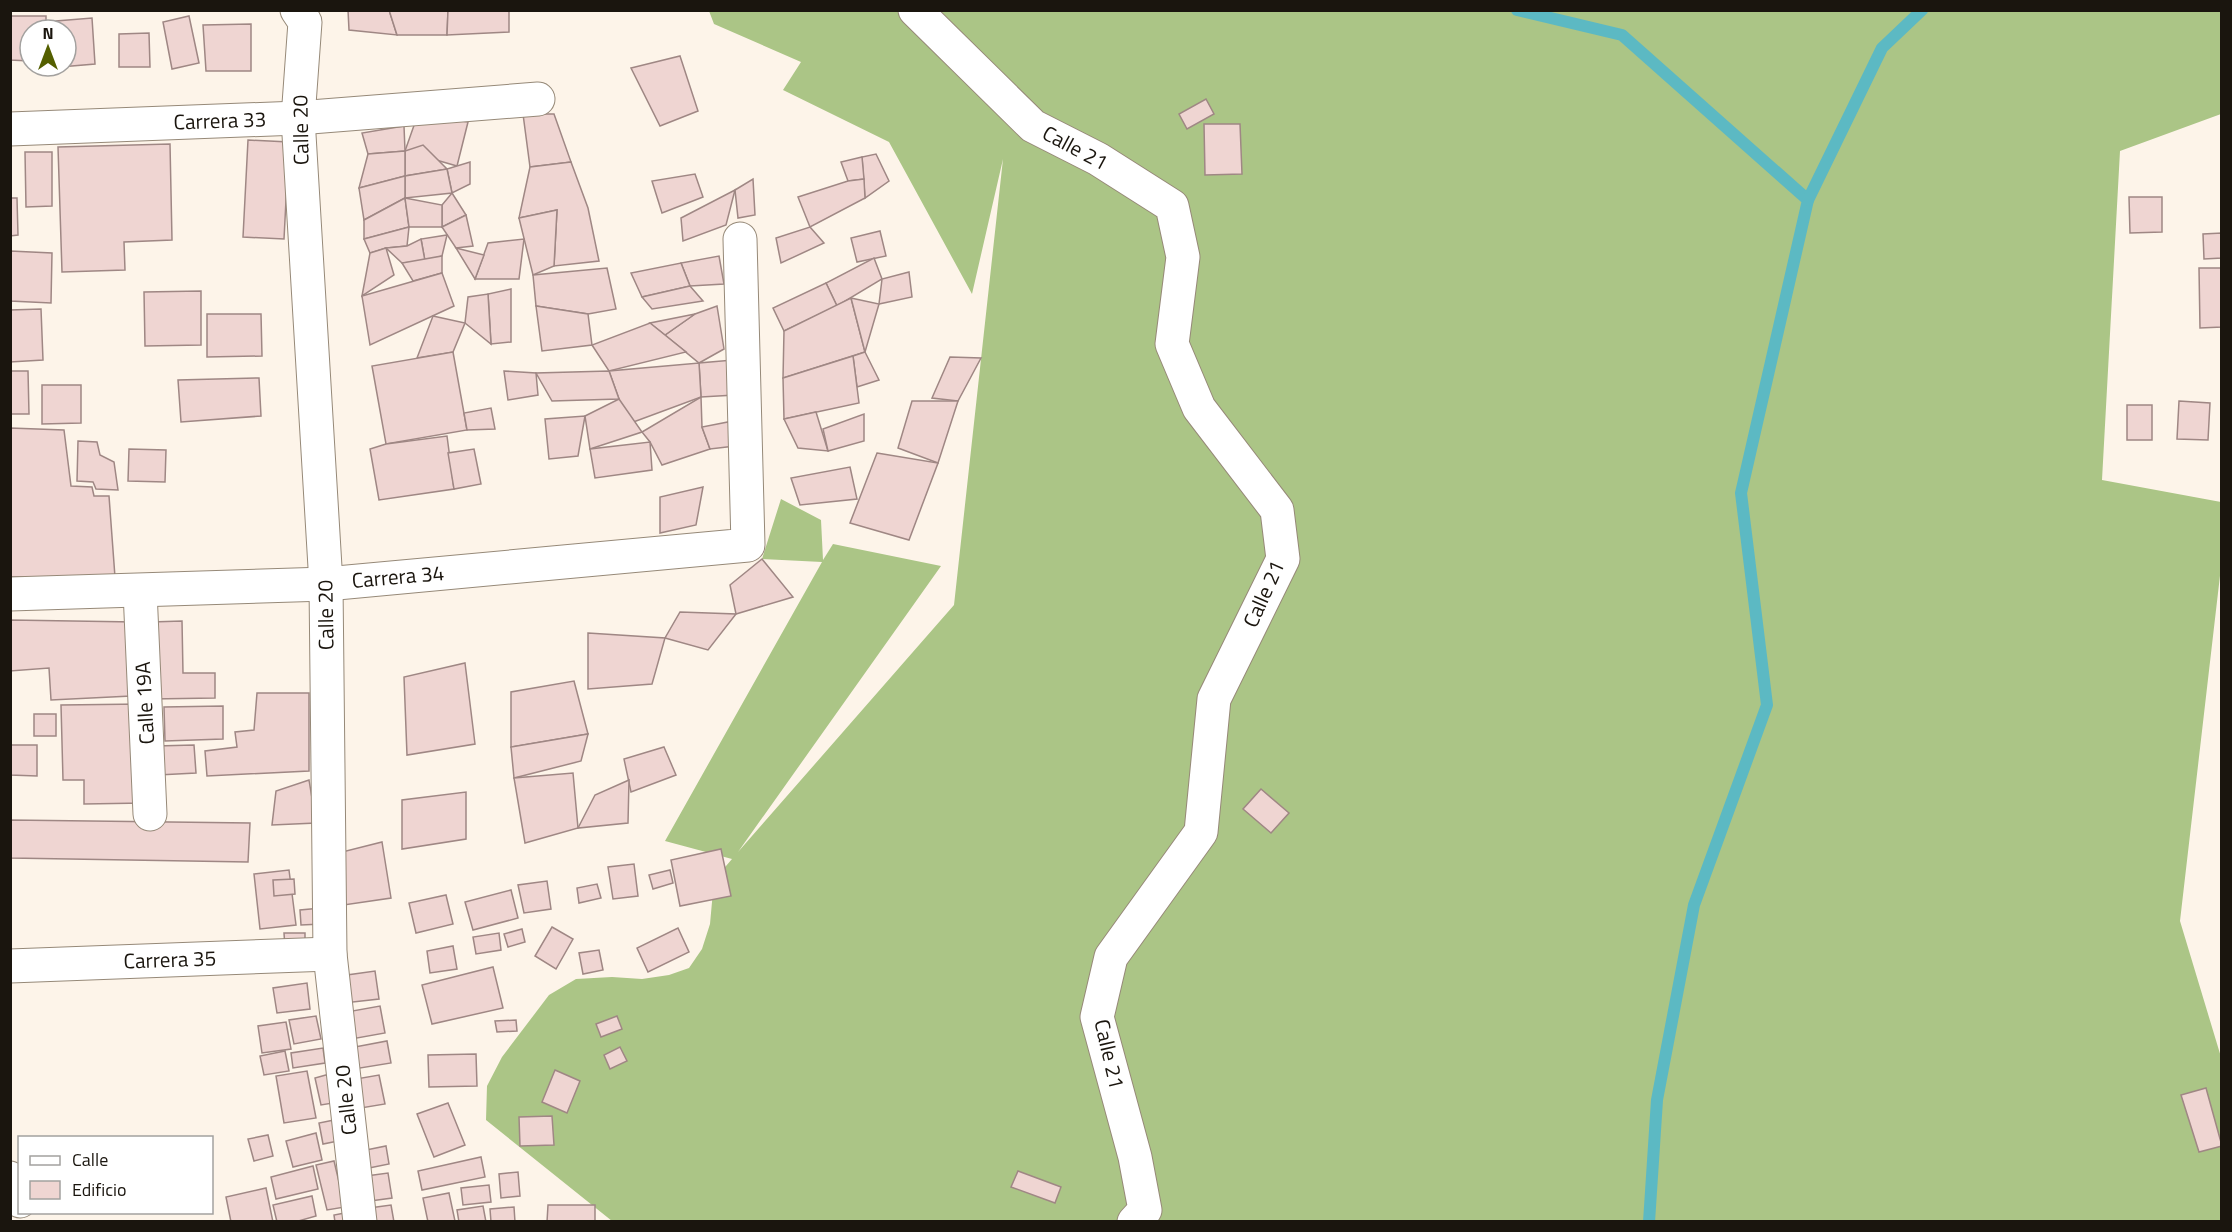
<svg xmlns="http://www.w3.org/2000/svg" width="2232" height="1232" font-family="'Titillium Web',sans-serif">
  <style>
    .forest { fill: #abc586 }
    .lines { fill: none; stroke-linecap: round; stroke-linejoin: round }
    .stream { stroke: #5cb9c3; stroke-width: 12 }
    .building { fill: #efd5d2; stroke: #9f8784; stroke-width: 1.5 }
    .street-casing { stroke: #968978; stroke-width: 35 }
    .street { stroke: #fff; stroke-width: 33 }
    .labels { text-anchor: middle; stroke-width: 6; stroke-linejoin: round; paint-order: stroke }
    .street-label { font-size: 21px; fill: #1a150e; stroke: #fff }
  </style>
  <rect width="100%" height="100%" fill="#fdf4e9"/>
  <path class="forest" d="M709 11H2221V114L2120 151 2102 480 2221 502V567L2180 921 2221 1057V1221H612L486 1120 487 1086 502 1057 549 995 576 979 612 977 642 979 669 975 689 968 702 949 710 924 714 880 732 859 665 841 822 562 762 559 781 499 821 520 823 560 833 544 941 566 738 852 954 605 1003 159 972 294 889 142 783 90 801 62 714 24Z"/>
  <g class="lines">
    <g class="stream">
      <path d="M1517 10 1622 35 1808 200 1741 493 1767 705 1694 905 1657 1100 1649 1222"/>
      <path d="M1808 200 1882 48 1922 10"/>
    </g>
  </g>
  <g class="building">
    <path d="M348 10H389L397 35 349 30Z"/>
    <path d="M389 10H448L447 35H397Z"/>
    <path d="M448 10H509V32L447 35Z"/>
    <path d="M10 16H46V30H30V61L10 60Z"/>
    <path d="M189 16 199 63 172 69 163 22Z"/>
    <path d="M92 18 95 64 60 67 66 66V30H56V21Z"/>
    <path d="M251 24V71H206L203 25Z"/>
    <path d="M149 33 150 67H119V34Z"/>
    <path d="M680 56 698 111 660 126 631 68Z"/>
    <path d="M1206 99 1214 114 1187 129 1179 114Z"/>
    <path d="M418 114 468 122 457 166 405 151Z"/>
    <path d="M523 114H554L571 162 530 167Z"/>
    <path d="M1204 124H1240L1242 174 1205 175Z"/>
    <path d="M404 126 405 151 368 154 362 133Z"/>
    <path d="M248 140 289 142 284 239 243 237Z"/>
    <path d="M170 144 172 240 124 242 125 270 62 272 58 147Z"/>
    <path d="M423 145 447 169 405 176V151Z"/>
    <path d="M405 151V176L359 188 368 154Z"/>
    <path d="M25 152H52V206L26 207Z"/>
    <path d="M876 154 889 181 865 198 862 157Z"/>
    <path d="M862 157 864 179 848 181 841 162Z"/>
    <path d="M470 162V184L452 193 447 169Z"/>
    <path d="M571 162 588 208 599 261 554 266 557 210 519 218 530 167Z"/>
    <path d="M447 169 452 193 405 198V176Z"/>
    <path d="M695 174 703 197 662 213 652 181Z"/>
    <path d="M405 176V198L364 220 359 188Z"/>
    <path d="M753 179 755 215 738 218 735 190Z"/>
    <path d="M864 179 865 198 810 227 798 197 848 181Z"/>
    <path d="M735 190 726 225 683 241 681 218Z"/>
    <path d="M452 193 466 215 442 227V205Z"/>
    <path d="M2129 197H2162V232L2130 233Z"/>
    <path d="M10 198H17L18 235 10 236Z"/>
    <path d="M405 198 409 227 364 239V220Z"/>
    <path d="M405 198 442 205V227H409Z"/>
    <path d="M557 210 554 266 533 275 519 218Z"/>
    <path d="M466 215 473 246 456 248 442 227Z"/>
    <path d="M409 227 407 246 386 248 370 253 364 239Z"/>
    <path d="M810 227 824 243 781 263 776 238Z"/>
    <path d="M880 231 886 256 857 262 851 238Z"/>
    <path d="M2222 233V258L2204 259 2203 234Z"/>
    <path d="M447 235 442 256 425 261 421 239Z"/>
    <path d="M421 239 425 261 402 263 386 248 407 246Z"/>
    <path d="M524 239 519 279H475L488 243Z"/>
    <path d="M386 248 394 275 362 296 370 253Z"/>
    <path d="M456 248 484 255 475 279Z"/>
    <path d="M10 251 52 253 51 303 10 301Z"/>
    <path d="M442 256V273L413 281 402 263Z"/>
    <path d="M719 256 724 284 690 286 681 263Z"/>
    <path d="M874 258 882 279 837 306 826 283Z"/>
    <path d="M681 263 690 286 642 297 631 273Z"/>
    <path d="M607 268 616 309 588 314 536 306 533 275Z"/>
    <path d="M2199 268H2222V327L2200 328Z"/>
    <path d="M909 272 912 297 879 304 882 279Z"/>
    <path d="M442 273 454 306 370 345 362 296Z"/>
    <path d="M826 283 837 306 784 331 773 308Z"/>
    <path d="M690 286 703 301 652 309 642 297Z"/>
    <path d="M511 289V342L491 344 488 294Z"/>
    <path d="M201 291V345L145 346 144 292Z"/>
    <path d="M488 294 491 344 465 323 468 297Z"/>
    <path d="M851 298 865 352 783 378 784 331Z"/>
    <path d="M851 298 879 304 865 352Z"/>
    <path d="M536 306 588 314 592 345 542 351Z"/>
    <path d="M717 306 724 349 699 363 665 335 695 314Z"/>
    <path d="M41 309 43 360 10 362V310Z"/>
    <path d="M207 314H261L262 356 207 357Z"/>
    <path d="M695 314 665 335 650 323Z"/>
    <path d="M433 316 465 323 453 352 417 358Z"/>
    <path d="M650 323 686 352 609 371 592 345Z"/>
    <path d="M453 352 467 430 386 444 372 366Z"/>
    <path d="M865 352 879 380 857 387 853 356Z"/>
    <path d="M853 356 859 403 784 419 783 378Z"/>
    <path d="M950 357 981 358 958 401 932 398Z"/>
    <path d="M733 360 735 395 701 397 699 363Z"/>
    <path d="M699 363 701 397 628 424 609 371Z"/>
    <path d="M10 371H28L29 414H10Z"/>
    <path d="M504 371 536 373 538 395 508 400Z"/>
    <path d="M609 371 619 399 552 401 536 373Z"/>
    <path d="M259 378 261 416 181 422 178 380Z"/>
    <path d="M42 385H81V423L42 424Z"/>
    <path d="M701 397 702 427 710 449 662 465 650 442 642 432Z"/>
    <path d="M619 399 642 432 590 449 585 416Z"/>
    <path d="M912 401H958L938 463 898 448Z"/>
    <path d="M2179 401 2210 403 2208 440 2177 439Z"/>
    <rect x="2127" y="405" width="25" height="35"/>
    <path d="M491 408 495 429 467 430 464 413Z"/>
    <path d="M816 412 828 451 798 448 784 419Z"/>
    <path d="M864 414V441L828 451 823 429Z"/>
    <path d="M585 416 578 456 549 459 545 419Z"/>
    <path d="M733 421 735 446 710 449 702 427Z"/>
    <path d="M10 428 64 430 71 486 92 487 94 496H109L115 577H10Z"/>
    <path d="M447 436 454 489 379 500 370 449 386 444Z"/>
    <path d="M78 441 97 442 100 455 114 462 118 490 96 489 93 482 77 481Z"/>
    <path d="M650 442 652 470 595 478 590 449Z"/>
    <path d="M129 449 166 450 165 482 128 481Z"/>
    <path d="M474 449 481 484 454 489 448 453Z"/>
    <path d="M877 453 938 463 909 540 850 523Z"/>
    <path d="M850 467 857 499 800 505 791 478Z"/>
    <path d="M703 487 696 525 660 533V497Z"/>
    <path d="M762 559 793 597 736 614 730 585Z"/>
    <path d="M680 612 736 614 708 650 665 638Z"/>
    <path d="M10 620 135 622 131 696 51 700 49 668 10 671Z"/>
    <path d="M182 621 183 673H215V698L151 699V622Z"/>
    <path d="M588 633 665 638 652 684 588 689Z"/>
    <path d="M465 663 475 744 407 755 404 677Z"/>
    <path d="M574 681 588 734 511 747V692Z"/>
    <path d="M257 693H309V771L207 776 205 751 237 747 235 732 254 730Z"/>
    <path d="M142 704 144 803 84 804V780H63L61 705Z"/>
    <path d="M223 706V739L165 741 164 707Z"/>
    <rect x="34" y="714" width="22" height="22"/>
    <path d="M588 734 581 761 514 778 511 747Z"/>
    <path d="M10 745H37V776L10 775Z"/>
    <path d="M194 745 196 773 158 775 156 746Z"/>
    <path d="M664 747 676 775 631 792 624 759Z"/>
    <path d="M573 773 578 828 525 843 514 778Z"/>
    <path d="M309 780 316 823 272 825 276 791Z"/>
    <path d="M629 780 628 823 578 828 595 795Z"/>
    <path d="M1261 789 1289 813 1271 833 1243 809Z"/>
    <path d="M466 792V839L402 849V800Z"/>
    <path d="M10 820 250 823 248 862 10 858Z"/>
    <path d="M382 842 391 898 337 906 338 853Z"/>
    <path d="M721 849 731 896 680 906 671 860Z"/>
    <path d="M634 864 638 896 613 899 608 867Z"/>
    <path d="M289 870 296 925 260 929 254 874Z"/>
    <path d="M670 870 673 883 653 889 649 875Z"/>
    <path d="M294 879 295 894 274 896 273 880Z"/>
    <path d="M547 881 551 909 524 913 518 885Z"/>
    <path d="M597 884 601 898 579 903 577 888Z"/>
    <path d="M511 890 518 918 473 930 465 902Z"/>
    <path d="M446 895 453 924 416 933 409 903Z"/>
    <path d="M321 908 322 924 301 925 300 910Z"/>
    <path d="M552 927 573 939 556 969 535 956Z"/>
    <path d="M678 928 689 952 648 972 637 948Z"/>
    <path d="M522 929 525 942 508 947 504 934Z"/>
    <path d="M284 933H305V947L285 948Z"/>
    <path d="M499 933 501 950 476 954 473 937Z"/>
    <path d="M453 946 457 969 430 973 427 951Z"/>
    <path d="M599 950 603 970 583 974 579 953Z"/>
    <path d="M493 967 503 1008 432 1024 422 985Z"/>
    <path d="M375 971 379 999 344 1003 340 976Z"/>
    <path d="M307 983 310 1009 277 1013 273 988Z"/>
    <path d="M380 1006 385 1033 346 1040 341 1013Z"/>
    <path d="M316 1016 321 1039 294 1044 289 1020Z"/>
    <path d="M617 1016 622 1029 601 1037 596 1024Z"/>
    <path d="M516 1020 517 1031 497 1032 495 1021Z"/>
    <path d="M286 1022 291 1049 262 1053 258 1026Z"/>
    <path d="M387 1041 391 1063 348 1070 344 1049Z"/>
    <path d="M620 1047 627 1061 610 1069 604 1055Z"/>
    <path d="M323 1048 325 1063 293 1068 291 1053Z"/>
    <path d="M285 1051 289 1071 264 1075 260 1056Z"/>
    <path d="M476 1054 477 1086 429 1087 428 1055Z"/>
    <path d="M555 1070 580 1081 567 1113 542 1102Z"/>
    <path d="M307 1071 316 1118 284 1123 276 1076Z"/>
    <path d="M333 1073 339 1102 321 1105 315 1078Z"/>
    <path d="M379 1075 385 1104 355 1109 350 1080Z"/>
    <path d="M2206 1088 2222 1146 2199 1152 2181 1095Z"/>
    <path d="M448 1103 465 1145 434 1157 417 1114Z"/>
    <path d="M552 1116 554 1145 520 1146 519 1117Z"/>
    <path d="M344 1118 348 1139 323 1144 319 1123Z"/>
    <path d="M316 1133 322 1160 293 1167 286 1141Z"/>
    <path d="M268 1135 273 1156 254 1161 248 1139Z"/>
    <path d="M386 1146 389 1164 359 1170 356 1152Z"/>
    <path d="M481 1157 485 1177 422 1190 418 1171Z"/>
    <path d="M334 1161 345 1207 327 1210 316 1165Z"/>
    <path d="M313 1166 318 1189 276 1199 271 1177Z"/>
    <path d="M1018 1171 1061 1187 1055 1203 1011 1187Z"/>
    <path d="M518 1172 520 1196 501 1198 499 1174Z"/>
    <path d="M388 1173 392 1198 363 1202 359 1177Z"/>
    <path d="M489 1185 491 1202 463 1205 461 1188Z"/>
    <path d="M266 1188 273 1222H231L226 1197Z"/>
    <path d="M449 1193 455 1221 428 1222 423 1198Z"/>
    <path d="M312 1196 316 1216 295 1222H277L273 1205Z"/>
    <path d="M391 1205 394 1222H365L362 1209Z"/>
    <path d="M548 1205H595V1222H547Z"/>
    <path d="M483 1206 486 1222H459L457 1210Z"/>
    <path d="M514 1207 515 1222H491L490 1209Z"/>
    <path d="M350 1212 351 1222H335L334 1215Z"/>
  </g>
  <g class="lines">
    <defs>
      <g id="street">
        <path d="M297 10 305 22 298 118 326 584 330 954 360 1222"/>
        <path d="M915 10 1033 126 1098 159 1172 206 1183 257 1172 344 1199 408 1277 510 1283 559 1214 699 1201 832 1111 957 1097 1017 1135 1157 1145 1210 1134 1222"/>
        <path d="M10 129 298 118 538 99"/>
        <path d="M140 591 150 814"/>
        <path d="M10 594 326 584 748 545 740 239"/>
        <path d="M10 966 330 954"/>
        <path d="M10 1178 20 1201"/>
      </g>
    </defs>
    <use href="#street" class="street-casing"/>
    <use href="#street" class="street"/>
  </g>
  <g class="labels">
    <g class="street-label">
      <text transform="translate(220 121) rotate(-2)" y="7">Carrera 33</text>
      <text transform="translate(301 130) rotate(-91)" y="7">Calle 20</text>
      <text transform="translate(1075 148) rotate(28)" y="7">Calle 21</text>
      <text transform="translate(398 577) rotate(-5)" y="7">Carrera 34</text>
      <text transform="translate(1264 594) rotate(-66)" y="7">Calle 21</text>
      <text transform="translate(326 615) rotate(-91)" y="7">Calle 20</text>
      <text transform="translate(145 703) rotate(-93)" y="7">Calle 19A</text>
      <text transform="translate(170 960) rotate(-2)" y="7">Carrera 35</text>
      <text transform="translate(1109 1054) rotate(77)" y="7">Calle 21</text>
      <text transform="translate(346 1100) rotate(-96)" y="7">Calle 20</text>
    </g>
  </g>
  <rect width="2232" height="1232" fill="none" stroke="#1a150e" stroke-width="24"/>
  <rect x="18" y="1136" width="195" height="78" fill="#ffffff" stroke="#a3a19f" stroke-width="1.5"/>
  <rect x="30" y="1156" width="30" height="9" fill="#ffffff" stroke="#a3a19f" stroke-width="1.5"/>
  <text x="72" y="1166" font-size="18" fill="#1a150e">Calle</text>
  <rect x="30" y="1181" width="30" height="18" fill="#efd5d2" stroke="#a3a19f" stroke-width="1.5"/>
  <text x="72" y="1196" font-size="18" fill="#1a150e">Edificio</text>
  <g transform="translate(48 48)"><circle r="28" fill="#ffffff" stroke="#a3a19f" stroke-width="1.5"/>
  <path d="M0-4.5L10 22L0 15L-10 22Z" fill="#545f00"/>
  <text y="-9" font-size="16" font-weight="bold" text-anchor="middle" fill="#1a150e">N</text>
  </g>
</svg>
